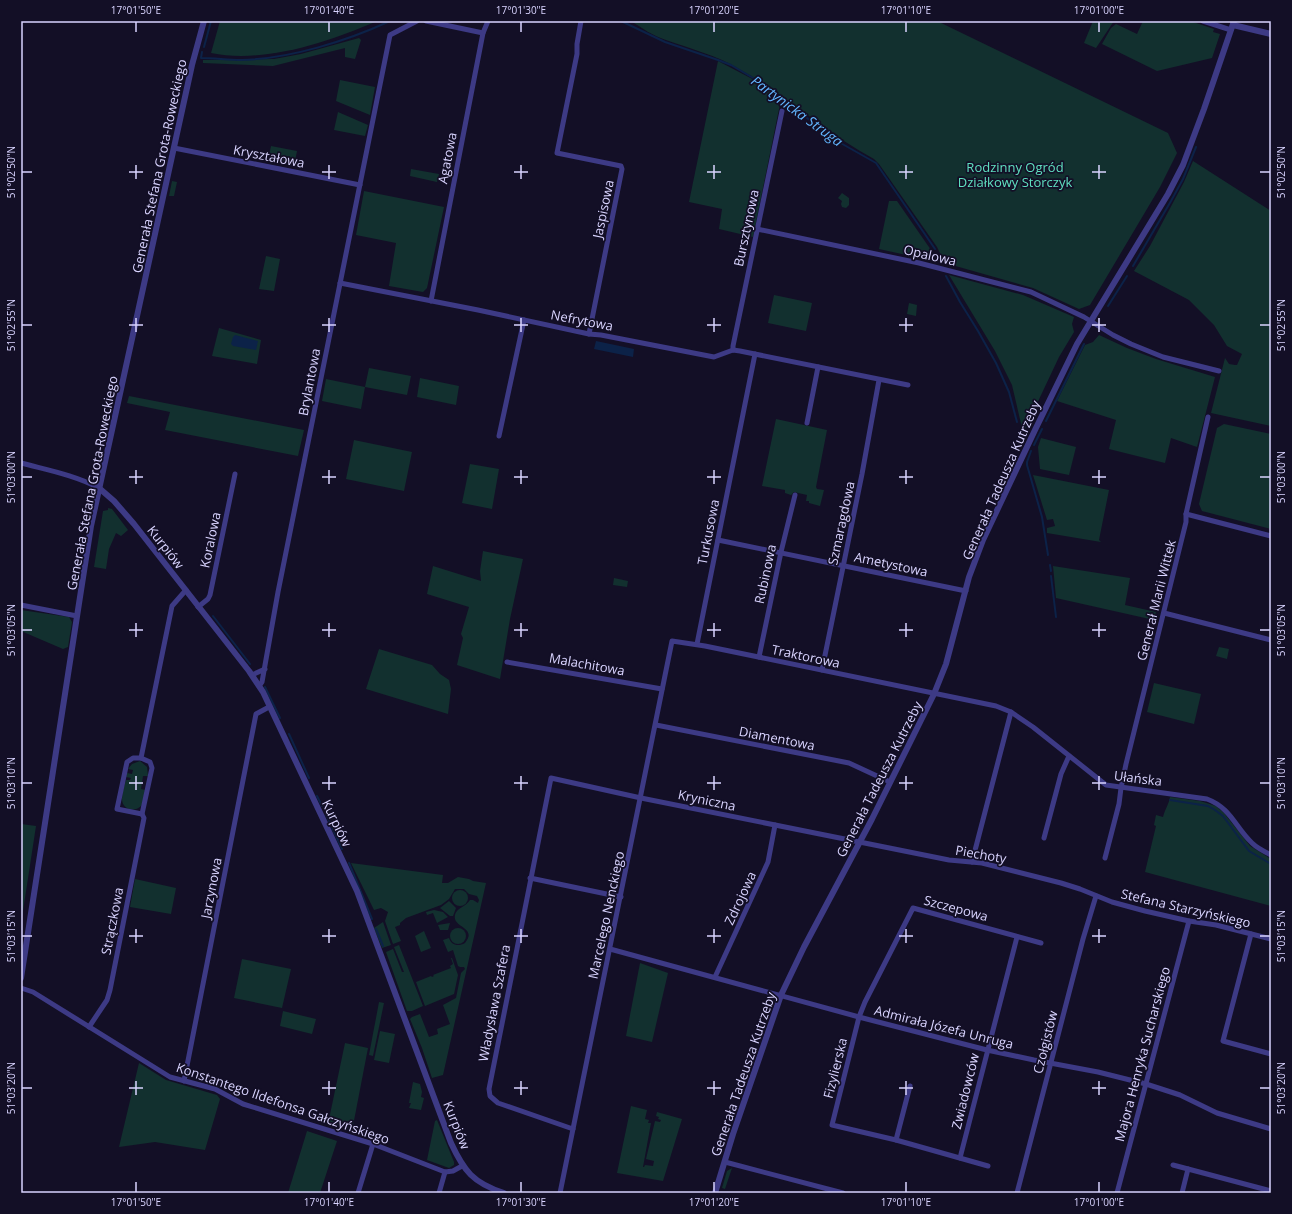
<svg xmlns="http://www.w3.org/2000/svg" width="1292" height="1214" font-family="'Open Sans',sans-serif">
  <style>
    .green { fill: #12302f }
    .water { fill: #0c2248 }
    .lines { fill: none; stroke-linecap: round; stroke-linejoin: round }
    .stream { stroke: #0c2248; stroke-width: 2 }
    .minor { stroke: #3d3a85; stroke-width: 5 }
    .tertiary { stroke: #3d3a85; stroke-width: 6 }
    .ticks { fill: none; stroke: #d9d4ff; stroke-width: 1.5 }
    .labels { text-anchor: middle; stroke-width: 3.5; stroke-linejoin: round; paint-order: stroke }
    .street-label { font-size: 13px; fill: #d9d4ff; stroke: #130f26 }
    .park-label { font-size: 13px; fill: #5fe0c0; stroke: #130f26 }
    .water-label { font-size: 14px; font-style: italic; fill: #62b6ff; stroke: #130f26 }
    .neatline { fill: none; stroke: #d9d4ff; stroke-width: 1.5 }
    .ticks-label { font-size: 10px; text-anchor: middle; fill: #d9d4ff }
  </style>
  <rect width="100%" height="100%" fill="#130f26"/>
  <g class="green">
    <path d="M220 21H377C329 42 264 64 211 53Z"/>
    <path d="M631 21H937L1168 133 1177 153 1160 187 1090 305 1079 309 1033 288 945 263 937 247 900 194 879 164 874 159C826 133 787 95 739 69 716 55 691 49 666 40 653 36 642 28 631 21Z"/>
    <path d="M1093 21H1114L1096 48 1084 43Z"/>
    <path d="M1143 21H1190L1214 29 1213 32 1220 34 1212 58 1157 71 1102 44 1111 28 1116 24 1137 34Z"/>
    <path d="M359 38 361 40 355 59 345 57V48L273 66 203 63V60L274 59 301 54Z"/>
    <path d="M718 61 760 83 781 99 753 237 719 229 722 209 689 202Z"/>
    <path d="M340 80 375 87 370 115 336 101Z"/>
    <path d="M338 112 368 125 365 136 334 130Z"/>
    <path d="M271 146 297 151 294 166 268 161Z"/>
    <path d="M1193 161 1271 211V426L1211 413 1225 358 1229 364 1235 365H1237L1242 354 1227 346 1214 325 1189 300 1134 271 1150 246 1184 182Z"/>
    <path d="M411 169 439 174 437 182 410 176Z"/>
    <path d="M172 181 177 182 174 196H169Z"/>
    <path d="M364 191 444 207 427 288 423 292 389 286 396 243 356 235Z"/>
    <path d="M842 193 849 198V205L846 208 842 207 841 204 842 201 838 198Z"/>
    <path d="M889 201H897L931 250 920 258 879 249Z"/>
    <path d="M266 256 280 259 274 291 259 289Z"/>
    <path d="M949 275 1023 295 1074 317 1072 324 1074 332 1059 357 1025 429 1022 428 1012 385 995 351Z"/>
    <path d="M774 295 812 303 806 331 768 323Z"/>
    <path d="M909 303 917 305 916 316 907 314Z"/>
    <path d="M219 328 261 340 257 364 212 356Z"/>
    <path d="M1099 335 1127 348 1156 359 1215 377 1197 447 1171 438 1165 463 1109 449 1116 420 1057 401 1085 345 1093 342Z"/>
    <path d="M369 368 411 376 407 395 365 387 361 409 322 401 326 379 365 387Z"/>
    <path d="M420 378 459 386 456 405 417 397Z"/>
    <path d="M129 396 304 430 298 456 165 430 170 412 127 403Z"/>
    <path d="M776 419 827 430 816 487 817 489 824 490 820 506 809 503V501H806L807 495 794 492 791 495 785 493V490L762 486Z"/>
    <path d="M1224 424 1271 434V529L1202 511 1199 504 1217 428Z"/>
    <path d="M1041 438 1076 447 1069 475 1040 469 1038 447Z"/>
    <path d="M354 440 412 452 404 491 346 479Z"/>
    <path d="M470 464 499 469 492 509 462 503Z"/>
    <path d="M1033 475 1109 490 1099 540 1101 542 1047 533V528L1055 526 1053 519 1047 520Z"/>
    <path d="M108 508 112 509 128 530 121 536 116 533 109 549 106 569 94 567 103 511 108 510Z"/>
    <path d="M483 551 523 559 510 619 500 679 457 665 463 638 461 634 469 607 427 594 433 566 481 581 480 571Z"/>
    <path d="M1053 566 1130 578 1125 605 1156 612 1154 620 1056 598Z"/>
    <path d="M614 578 628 581 627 587 613 585Z"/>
    <path d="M21 610 69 617 72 622 68 647 63 649 21 631Z"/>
    <path d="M1219 647 1229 649 1227 659 1216 656Z"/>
    <path d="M379 649 432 665 440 674 449 680 451 689 448 714 366 689Z"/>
    <path d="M1154 683 1201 694 1194 724 1147 712Z"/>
    <path d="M140 761 147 767 148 776H143L141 789 145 790C144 795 144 802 141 806 134 813 122 809 122 799 122 793 124 786 126 780H130L131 778 126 777 127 773 132 774 133 770 128 769 132 764Z"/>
    <path d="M1170 797 1200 801 1216 806 1224 813 1250 846 1271 859V906L1145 872 1156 826 1154 825 1156 815 1163 817C1165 809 1169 804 1170 797Z"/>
    <path d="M21 824 36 826 21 924Z"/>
    <path d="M351 863 443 875 442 883H448L458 877 469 879 473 881 486 883 443 1075 432 1078 422 1048 410 1019 412 1017 420 1014 429 1037 438 1034 437 1029 450 1024 443 1005 456 998 461 973 465 969 464 967H460L458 966 453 950 448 952 443 940 449 938C451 945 458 947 465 943 478 927 452 928 455 915 456 908 466 907 470 900H473L478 903 479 900 477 896 469 894 464 889H455L449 899 441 905 406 918 400 923V925L395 927 401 941 393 944 385 921 388 912 381 908 374 910Z"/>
    <path d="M135 879 176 888 171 914 130 907Z"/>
    <circle cx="460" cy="898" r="8"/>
    <path d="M449 901 456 908 453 916H450L440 908Z"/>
    <path d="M434 910 443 912 448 917 437 923 433 913 427 915 426 912Z"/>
    <path d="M383 922 391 945 382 948 374 928Z"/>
    <path d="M450 923 448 930H440L438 925Z"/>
    <circle cx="458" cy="936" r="8"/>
    <path d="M424 931 431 948 421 952 415 936Z"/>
    <path d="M399 945 423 1006 412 1011H407L386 952 393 949 402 972H404L394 947Z"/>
    <path d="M451 958H452L458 975 454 994 425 1006 416 982 431 976 432 977 434 976 433 975 451 968 450 966 453 964Z"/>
    <path d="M242 959 291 969 282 1008 234 998Z"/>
    <path d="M640 963 668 973 652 1042 626 1036Z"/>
    <path d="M379 1002 384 1003 373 1056 369 1055Z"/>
    <path d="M283 1011 316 1019 312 1034 280 1026Z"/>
    <path d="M380 1031 395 1034 389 1063 374 1060Z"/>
    <path d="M345 1043 368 1048 352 1131 328 1124Z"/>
    <path d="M139 1063 166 1080 217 1095 220 1099 205 1150 155 1142 119 1147Z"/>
    <path d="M413 1082 420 1084 422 1092 421 1097 424 1098 421 1110 409 1108 411 1103H409Z"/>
    <path d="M631 1106 647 1110 645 1119 649 1120 648 1123H651L643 1167H644L645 1165 653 1166 654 1161 646 1159 655 1121 660 1122 661 1120 658 1119 659 1117 656 1116 657 1112 682 1119 663 1181 617 1173Z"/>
    <path d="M437 1120 454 1162V1165L449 1168 427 1160 435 1121Z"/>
    <path d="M307 1131 337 1141 320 1193H288Z"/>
    <path d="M732 1168 725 1189 722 1188 727 1171Z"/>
  </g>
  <g class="water">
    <path d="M235 335 258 341 256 350 233 346 231 344 233 337Z"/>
    <path d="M596 341 634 349 633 357 594 349Z"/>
  </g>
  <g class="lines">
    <g class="stream">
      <path d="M621 21 665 42 718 60 731 65 760 82 837 141 876 163 935 249"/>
      <path d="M204 47 211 21"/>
      <path d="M202 52 201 58C214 58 228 60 241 60 289 59 347 41 390 21"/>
      <path d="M1133 266 1171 201 1183 179 1196 147"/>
      <path d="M946 276 960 302 978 331 996 363 1009 392 1017 422"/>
      <path d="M1108 306 1127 276"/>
      <path d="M1046 421 1084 344"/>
      <path d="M1034 445 1042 429"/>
      <path d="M1031 451 1027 462V465L1042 517 1048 555"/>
      <path d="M1050 565 1051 571"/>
      <path d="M1051 576 1056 617"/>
      <path d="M213 616 250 664"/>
      <path d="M265 687 280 718"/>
      <path d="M289 734 309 778"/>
      <path d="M317 796 322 806"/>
      <path d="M1170 800 1208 806 1215 810 1223 816 1249 851 1271 864"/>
      <path d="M326 814 342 849"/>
      <path d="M349 863 372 919"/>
      <path d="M376 929 383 946"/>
    </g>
    <g class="minor">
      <path d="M426 21 483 33"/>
      <path d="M581 21 577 44V54L557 153 621 166 622 169 589 334"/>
      <path d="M1203 21 1231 30"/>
      <path d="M174 148 360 185"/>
      <path d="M757 229 919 263 1031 292 1084 317 1113 335 1131 344 1163 357 1219 371"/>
      <path d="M340 283 478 310 589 334 601 335 714 357 733 350 740 351 908 385"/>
      <path d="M431 301 483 33 488 21"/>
      <path d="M733 350V346L782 111"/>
      <path d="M807 423 818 367"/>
      <path d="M499 436 524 320"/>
      <path d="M21 463C47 470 75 475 99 488"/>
      <path d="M1186 514 1271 536"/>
      <path d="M718 540 966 591"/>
      <path d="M21 605 77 616"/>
      <path d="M198 607 208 599 210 595 235 474"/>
      <path d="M1164 613 1271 640"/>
      <path d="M697 644 755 354"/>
      <path d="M759 657 781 552 795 495"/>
      <path d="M507 662 662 689"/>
      <path d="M822 670 862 474 879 380"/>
      <path d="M252 675 265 669"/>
      <path d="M259 686 262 682 278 592 390 35 417 21"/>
      <path d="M656 725 849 763 890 782"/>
      <path d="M141 758H133L127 762 117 809 142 814"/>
      <path d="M1044 838 1061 774 1069 756"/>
      <path d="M1105 858 1119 804 1121 788 1126 764 1186 522V514L1208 417"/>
      <path d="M972 862 1011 712"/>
      <path d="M530 878 621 897"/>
      <path d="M1251 934 1223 1041 1271 1054"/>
      <path d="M610 949 859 1017 987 1050 1034 1060 1098 1072 1146 1084 1180 1095 1217 1113 1271 1129"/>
      <path d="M715 977 768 862 775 825"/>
      <path d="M21 988 33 992 170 1077 215 1089 243 1104 373 1144 445 1172 453 1171 462 1166"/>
      <path d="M89 1027 107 1000 110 990 144 818 142 814 152 768 150 762 141 758 172 606 186 590"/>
      <path d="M184 1081 256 714 269 707"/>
      <path d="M573 1129 498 1103 490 1096 489 1089 551 778 641 798 949 860 982 863 1061 883 1080 889 1112 902 1145 911 1189 921 1216 925 1271 939"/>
      <path d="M896 1140 910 1086"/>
      <path d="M960 1158 1017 937"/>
      <path d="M725 1162 843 1193"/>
      <path d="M1173 1165 1271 1191"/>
      <path d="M988 1166 896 1140 832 1125 859 1017 865 1002 913 908 1041 943"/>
      <path d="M358 1193 373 1144"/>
      <path d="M439 1193 445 1172"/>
      <path d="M560 1193 672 641 705 646 996 706 1011 712 1033 727 1106 785 1207 799C1231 808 1235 827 1252 843 1257 848 1265 852 1271 855"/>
      <path d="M1017 1193 1083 939 1096 896"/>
      <path d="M1117 1193 1189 921"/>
      <path d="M1182 1193 1188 1169"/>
    </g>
    <g class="tertiary">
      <path d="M1233 25 1271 34"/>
      <path d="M99 488 114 501 134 524 249 671 263 692 357 891 451 1143C464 1171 473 1183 504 1193"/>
      <path d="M21 978 91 526 192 65 204 21"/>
      <path d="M715 1193 733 1134 781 995 804 947 872 819 934 694 946 664 969 577 983 540 1035 430 1077 344 1168 194 1183 165 1204 109 1234 21"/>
    </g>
  </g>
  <path class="ticks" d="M136 22V32M329 22V32M521 22V32M714 22V32M906 22V32M1099 22V32M136 165V179M329 165V179M521 165V179M714 165V179M906 165V179M1099 165V179M22 172H32M129 172H143M322 172H336M514 172H528M707 172H721M899 172H913M1092 172H1106M1260 172H1270M136 318V332M329 318V332M521 318V332M714 318V332M906 318V332M1099 318V332M22 325H32M129 325H143M322 325H336M514 325H528M707 325H721M899 325H913M1092 325H1106M1260 325H1270M136 470V484M329 470V484M521 470V484M714 470V484M906 470V484M1099 470V484M22 477H32M129 477H143M322 477H336M514 477H528M707 477H721M899 477H913M1092 477H1106M1260 477H1270M136 623V637M329 623V637M521 623V637M714 623V637M906 623V637M1099 623V637M22 630H32M129 630H143M322 630H336M514 630H528M707 630H721M899 630H913M1092 630H1106M1260 630H1270M136 776V790M329 776V790M521 776V790M714 776V790M906 776V790M1099 776V790M22 783H32M129 783H143M322 783H336M514 783H528M707 783H721M899 783H913M1092 783H1106M1260 783H1270M136 929V943M329 929V943M521 929V943M714 929V943M906 929V943M1099 929V943M22 936H32M129 936H143M322 936H336M514 936H528M707 936H721M899 936H913M1092 936H1106M1260 936H1270M136 1081V1095M329 1081V1095M521 1081V1095M714 1081V1095M906 1081V1095M1099 1081V1095M22 1088H32M129 1088H143M322 1088H336M514 1088H528M707 1088H721M899 1088H913M1092 1088H1106M1260 1088H1270M136 1182V1192M329 1182V1192M521 1182V1192M714 1182V1192M906 1182V1192M1099 1182V1192"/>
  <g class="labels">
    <g class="street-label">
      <text transform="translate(269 156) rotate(11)" y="5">Kryształowa</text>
      <text transform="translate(447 158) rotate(-79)" y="5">Agatowa</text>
      <text transform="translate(159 166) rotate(-78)" y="5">Generała Stefana Grota-Roweckiego</text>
      <text transform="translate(603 209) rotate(-78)" y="5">Jaspisowa</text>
      <text transform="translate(746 228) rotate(-78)" y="5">Bursztynowa</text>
      <text transform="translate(930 255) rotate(13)" y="5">Opalowa</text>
      <text transform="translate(582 320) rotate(11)" y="5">Nefrytowa</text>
      <text transform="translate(309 382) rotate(-79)" y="5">Brylantowa</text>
      <text transform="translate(1001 480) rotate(-66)" y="5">Generała Tadeusza Kutrzeby</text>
      <text transform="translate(92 483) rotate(-79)" y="5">Generała Stefana Grota-Roweckiego</text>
      <text transform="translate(841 523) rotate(-78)" y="5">Szmaragdowa</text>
      <text transform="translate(708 532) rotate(-79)" y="5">Turkusowa</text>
      <text transform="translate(210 540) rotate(-78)" y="5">Koralowa</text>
      <text transform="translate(166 547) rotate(52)" y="5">Kurpiów</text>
      <text transform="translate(891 564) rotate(12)" y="5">Ametystowa</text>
      <text transform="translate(765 574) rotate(-78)" y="5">Rubinowa</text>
      <text transform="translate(1156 600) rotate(-76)" y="5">Generał Marii Wittek</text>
      <text transform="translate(806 656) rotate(12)" y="5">Traktorowa</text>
      <text transform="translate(587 664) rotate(10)" y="5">Malachitowa</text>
      <text transform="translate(777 738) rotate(11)" y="5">Diamentowa</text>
      <text transform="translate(1138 778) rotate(7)" y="5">Ułańska</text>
      <text transform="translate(879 779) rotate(-63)" y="5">Generała Tadeusza Kutrzeby</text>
      <text transform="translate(707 800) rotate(12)" y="5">Kryniczna</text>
      <text transform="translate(337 823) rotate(64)" y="5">Kurpiów</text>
      <text transform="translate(981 854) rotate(10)" y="5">Piechoty</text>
      <text transform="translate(211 888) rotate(-79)" y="5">Jarzynowa</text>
      <text transform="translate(740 898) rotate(-65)" y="5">Zdrojowa</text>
      <text transform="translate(956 908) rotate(15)" y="5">Szczepowa</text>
      <text transform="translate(1186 908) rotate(13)" y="5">Stefana Starzyńskiego</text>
      <text transform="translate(606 915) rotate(-78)" y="5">Marcelego Nenckiego</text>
      <text transform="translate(112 921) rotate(-79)" y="5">Strączkowa</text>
      <text transform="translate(494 1003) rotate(-79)" y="5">Władysława Szafera</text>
      <text transform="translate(944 1027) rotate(14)" y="5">Admirała Józefa Unruga</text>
      <text transform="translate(1045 1042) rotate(-76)" y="5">Czołgistów</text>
      <text transform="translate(1142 1054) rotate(-75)" y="5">Majora Henryka Sucharskiego</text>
      <text transform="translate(835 1068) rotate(-76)" y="5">Fizylierska</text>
      <text transform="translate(743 1074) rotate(-71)" y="5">Generała Tadeusza Kutrzeby</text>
      <text transform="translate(965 1091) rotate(-76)" y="5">Zwiadowców</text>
      <text transform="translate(283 1103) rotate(19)" y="5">Konstantego Ildefonsa Gałczyńskiego</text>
      <text transform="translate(457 1125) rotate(68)" y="5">Kurpiów</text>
    </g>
    <g class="park-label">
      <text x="1015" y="172">Rodzinny Ogród<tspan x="1015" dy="15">Działkowy Storczyk</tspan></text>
    </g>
    <g class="water-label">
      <text transform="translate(797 111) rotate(36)" y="5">Partynicka Struga</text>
    </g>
  </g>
  <rect width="1292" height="1214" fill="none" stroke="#130f26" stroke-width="44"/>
  <rect x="22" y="22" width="1248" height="1170" class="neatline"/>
  <g class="ticks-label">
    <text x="136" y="14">17°01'50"E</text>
    <text x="329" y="14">17°01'40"E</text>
    <text x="521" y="14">17°01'30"E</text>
    <text x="714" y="14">17°01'20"E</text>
    <text x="906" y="14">17°01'10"E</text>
    <text x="1099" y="14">17°01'00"E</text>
    <text transform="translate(1281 172) rotate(-90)" y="4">51°02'50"N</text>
    <text transform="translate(11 172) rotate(-90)" y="4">51°02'50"N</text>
    <text transform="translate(1281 325) rotate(-90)" y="4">51°02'55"N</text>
    <text transform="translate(11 325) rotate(-90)" y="4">51°02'55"N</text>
    <text transform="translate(1281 477) rotate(-90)" y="4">51°03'00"N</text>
    <text transform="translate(11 477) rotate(-90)" y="4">51°03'00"N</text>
    <text transform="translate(1281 630) rotate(-90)" y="4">51°03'05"N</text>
    <text transform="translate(11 630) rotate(-90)" y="4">51°03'05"N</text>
    <text transform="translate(1281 783) rotate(-90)" y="4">51°03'10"N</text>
    <text transform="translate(11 783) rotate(-90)" y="4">51°03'10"N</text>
    <text transform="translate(1281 936) rotate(-90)" y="4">51°03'15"N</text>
    <text transform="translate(11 936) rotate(-90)" y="4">51°03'15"N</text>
    <text transform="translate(1281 1088) rotate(-90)" y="4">51°03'20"N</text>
    <text transform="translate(11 1088) rotate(-90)" y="4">51°03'20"N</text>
    <text x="136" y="1206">17°01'50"E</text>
    <text x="329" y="1206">17°01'40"E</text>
    <text x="521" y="1206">17°01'30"E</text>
    <text x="714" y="1206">17°01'20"E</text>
    <text x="906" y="1206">17°01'10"E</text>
    <text x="1099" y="1206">17°01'00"E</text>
  </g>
</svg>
